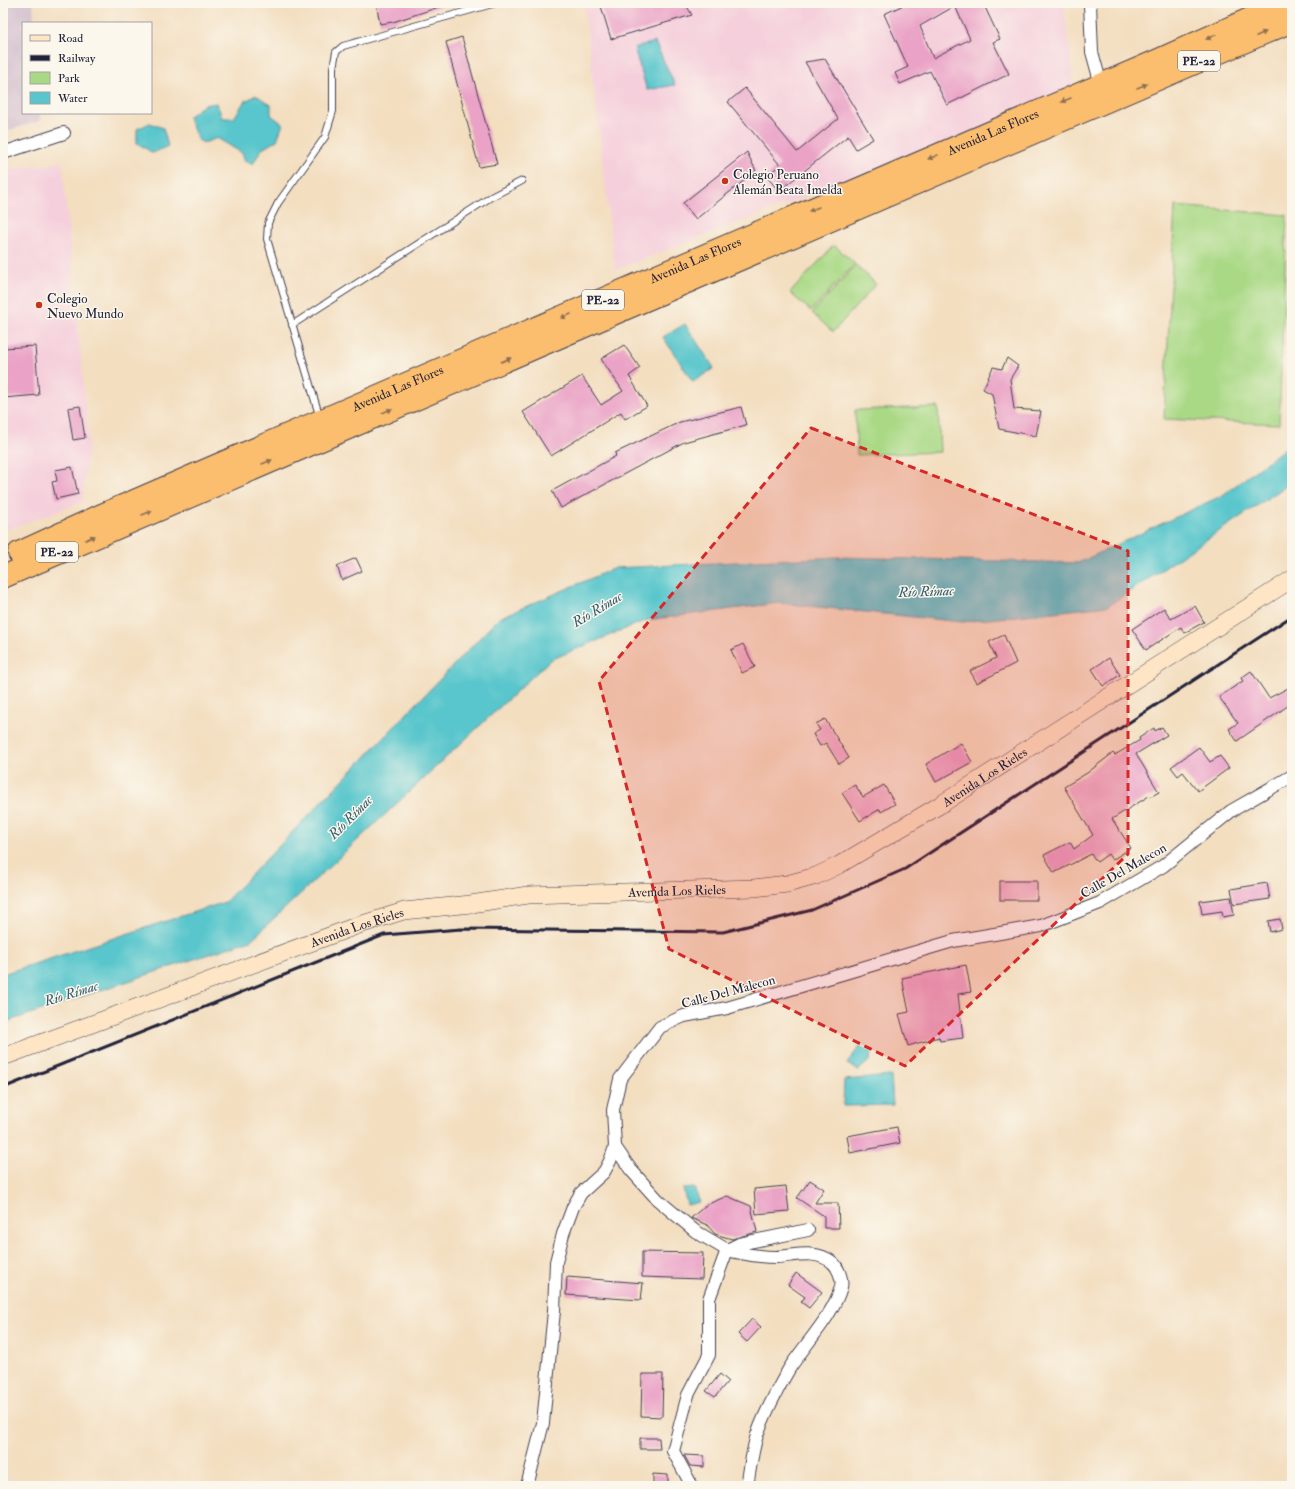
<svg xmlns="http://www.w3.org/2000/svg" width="1295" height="1489" font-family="'IM FELL Double Pica',serif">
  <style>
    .built { fill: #f5cfdb }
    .industrial { fill: #d1bdcc }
    .green { fill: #aad986; stroke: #667e60 }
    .water { fill: #58c6cc; stroke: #3d7484 }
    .building { fill: #eaa2c6; fill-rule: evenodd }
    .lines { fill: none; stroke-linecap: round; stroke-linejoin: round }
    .lane-casing { stroke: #413e4f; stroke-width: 8 }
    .street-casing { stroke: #413e4f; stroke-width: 14 }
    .secondary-casing { stroke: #413e4f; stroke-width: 18 }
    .highway-casing { stroke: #413e4f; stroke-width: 24 }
    .lane { stroke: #fff; stroke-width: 6 }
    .street { stroke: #fff; stroke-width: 12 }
    .secondary { stroke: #fde5c5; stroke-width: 17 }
    .highway { stroke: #fbbd6e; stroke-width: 22 }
    .rail { stroke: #22223b; stroke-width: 3 }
    .oneway { fill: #8e7054 }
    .marked { fill: #d62828; fill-opacity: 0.2; stroke: #d62828; stroke-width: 3; stroke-dasharray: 8 5; stroke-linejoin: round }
    .poi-dot { fill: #c8321e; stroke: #fbf7ec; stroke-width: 1.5 }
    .labels { text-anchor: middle; stroke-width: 3; stroke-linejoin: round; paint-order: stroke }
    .shield { fill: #fbf7ec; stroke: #636270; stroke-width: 1 }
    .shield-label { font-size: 12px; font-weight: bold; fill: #22223b }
    .street-label { font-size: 13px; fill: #22223b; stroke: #fbf7ec }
    .poi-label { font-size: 13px; fill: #22223b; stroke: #fbf7ec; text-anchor: start }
    .water-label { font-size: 14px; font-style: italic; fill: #355b6e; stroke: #fbf7ec }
  </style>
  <rect width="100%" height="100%" fill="#fbf7ec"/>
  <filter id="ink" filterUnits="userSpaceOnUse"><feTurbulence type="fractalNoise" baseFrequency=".025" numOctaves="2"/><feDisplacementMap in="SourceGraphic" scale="8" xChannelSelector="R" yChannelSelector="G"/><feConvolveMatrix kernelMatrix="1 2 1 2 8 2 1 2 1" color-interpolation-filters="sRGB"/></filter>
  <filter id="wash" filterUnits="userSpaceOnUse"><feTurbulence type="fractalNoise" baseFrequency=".012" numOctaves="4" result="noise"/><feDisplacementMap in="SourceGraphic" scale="16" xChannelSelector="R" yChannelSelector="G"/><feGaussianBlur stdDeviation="0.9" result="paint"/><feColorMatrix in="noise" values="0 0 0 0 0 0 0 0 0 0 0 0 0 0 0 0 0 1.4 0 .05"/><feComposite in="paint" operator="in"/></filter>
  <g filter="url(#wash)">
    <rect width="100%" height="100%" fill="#f3dec0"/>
    <g class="built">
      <path d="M584 3H1064L1075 93 615 270Z"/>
      <path d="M62 162 89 440 82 502 3 531V171Z"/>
    </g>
    <path class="industrial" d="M3 3H33L34 23H23V113H40V121L3 132Z"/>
    <g class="green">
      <path d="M1175 206 1287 215 1279 424 1164 419Z"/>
      <path d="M834 245 855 264 811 311 790 293Z"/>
      <path d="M856 265 876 284 833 332 812 313Z"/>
      <path d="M938 407 940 452 857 455 855 410Z"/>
    </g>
    <g class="water">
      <path d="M655 42 675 85 647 90 634 48Z"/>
      <path d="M256 95 271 105V115L283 124 277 140 261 150 253 164 244 160 242 153 217 138 204 143 198 140 188 117 204 105 217 103 222 118H234L244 102Z"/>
      <path d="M150 123 163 128 168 146 153 153 137 143V129Z"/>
      <path d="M685 324 714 368 693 382 663 337Z"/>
      <path d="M1292 443V482L1108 606 962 622 779 603 647 620 550 660 251 940 3 1023V974L225 902 499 618 615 568 837 557 1078 563 1223 495Z"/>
      <path d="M859 1047 871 1051 870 1060 859 1070 847 1064Z"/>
      <path d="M891 1076 893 1105 843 1106 844 1080Z"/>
      <path d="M694 1188 700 1202 687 1205 683 1189Z"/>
    </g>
    <g id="blocks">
      <g class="building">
        <path d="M376 3H445V5L393 22 380 24Z"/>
        <path d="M600 3H685L692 15 611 39Z"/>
        <path d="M908 3H983L1000 39 993 42 1009 74 947 105 930 71 900 84 895 73 908 67 884 14ZM955 6 970 39 933 58 920 26Z"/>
        <path d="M462 37 497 164 479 167 446 42Z"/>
        <path d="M825 59 873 139 856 149 848 136 779 191 766 176 780 165 728 102 745 88 797 152 838 119 805 62Z"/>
        <path d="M747 152 756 171 696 219 683 203Z"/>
        <path d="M624 345 640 368 629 376 647 406 625 419 621 412 551 456 523 412 582 376 601 405 623 391 601 359Z"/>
        <path d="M35 346 39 395 3 398V348Z"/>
        <path d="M1007 358 1018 366 1010 379 1014 409 1041 411 1036 436 999 429 992 394 983 389 993 367 1002 369Z"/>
        <path d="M80 406 85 438 73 440 68 408Z"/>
        <path d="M741 407 746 425 684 442 561 508 552 491 616 456 615 453 680 422Z"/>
        <path d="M72 467 78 494 56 499 52 482 57 481 55 470Z"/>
        <path d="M356 558 362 571 342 580 337 566Z"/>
        <path d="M1195 606 1204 622 1184 633 1181 627 1146 650 1132 629 1164 608 1171 619Z"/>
        <path d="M1004 635 1016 663 977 683 970 671 996 658 989 642Z"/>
        <path d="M743 644 755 667 742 673 731 650Z"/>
        <path d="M1109 658 1120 675 1103 686 1092 669Z"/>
        <path d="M1251 671 1269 698 1292 686V703L1237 741 1229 729 1238 723 1219 697 1243 681 1241 678Z"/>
        <path d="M825 719 849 758 839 764 826 743 820 746 813 734 820 730 816 724Z"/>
        <path d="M1162 727 1167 735 1136 754 1159 792 1150 797 1149 796 1112 819 1131 848 1112 860 1108 854 1097 862 1091 854 1054 873 1044 855 1070 842 1074 849 1093 835 1064 787 1087 773 1113 753 1115 755 1140 740 1139 738 1154 728 1155 731Z"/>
        <path d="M961 743 972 762 936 782 926 764Z"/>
        <path d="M1199 747 1210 762 1220 756 1229 768 1198 791 1183 772 1178 776 1171 767Z"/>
        <path d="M855 785 863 797 884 785 895 804 881 812 880 809 860 821 842 793Z"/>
        <rect x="1000" y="881" width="37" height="19"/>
        <path d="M1267 883 1270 899 1234 904 1231 889Z"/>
        <path d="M1231 897 1234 915 1223 917 1222 911 1202 914 1200 901Z"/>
        <path d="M1280 919 1282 929 1270 932 1268 921Z"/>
        <path d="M966 965 971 992 958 994 963 1038 940 1041 939 1037 908 1046 899 1014 909 1012 902 978Z"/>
        <path d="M897 1127 900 1143 850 1153 847 1136Z"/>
        <path d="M810 1180 824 1189 815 1203H838L839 1228H824V1216L797 1198Z"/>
        <path d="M786 1186 789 1211 756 1214 754 1189Z"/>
        <path d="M727 1196 751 1206 757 1232 732 1239 715 1234 707 1225 691 1218 706 1205Z"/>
        <path d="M642 1252 703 1253 702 1279 642 1277Z"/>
        <path d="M796 1273 822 1292 809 1308 801 1302 805 1297 788 1285Z"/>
        <path d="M567 1277 643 1283 641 1300 566 1295Z"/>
        <path d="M752 1319 761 1327 747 1342 738 1334Z"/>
        <path d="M642 1374H663L662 1417 641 1416Z"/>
        <path d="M720 1374 728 1381 715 1397 706 1391Z"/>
        <path d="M640 1438H659L660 1449H640Z"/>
        <path d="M684 1455 704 1456V1467L690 1466Z"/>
        <path d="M653 1474 668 1475V1486H653Z"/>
      </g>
    </g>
  </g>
  <g filter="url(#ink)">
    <use href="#blocks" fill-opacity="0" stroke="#413e4f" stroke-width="1"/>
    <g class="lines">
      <defs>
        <g id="lane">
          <path d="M292 325 491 197 522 181"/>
          <path d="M320 418 267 239 268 223 278 203 325 137 333 111V68L336 52 343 46 496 3"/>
        </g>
        <g id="street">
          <path d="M1090 3 1092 52 1102 88"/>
          <path d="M3 153 64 133"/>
          <path d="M527 1486 543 1423 554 1311 556 1262 563 1234 573 1207 581 1193 604 1172 610 1161 615 1147"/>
          <path d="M692 1486 673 1451 688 1395 709 1355V1299L727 1250 695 1231 658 1200 631 1170 615 1147 613 1110 620 1079 660 1027 684 1016 727 1008 953 941 1041 926 1100 903 1163 866 1231 811 1292 776"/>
          <path d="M747 1486C750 1469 752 1452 757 1435 765 1413 777 1390 789 1369 805 1344 833 1316 841 1287 843 1279 838 1267 832 1262 815 1249 795 1256 776 1257 759 1257 743 1254 727 1250L739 1244 808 1230"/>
        </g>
        <g id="secondary">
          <path id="s1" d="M3 1057 356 926 404 911 471 904 528 895 754 888 787 884 816 876 839 865 940 805 1292 579"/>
        </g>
        <g id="highway">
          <path id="s2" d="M19 553 104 514 1154 62 1285 3"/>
          <path d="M3 577 1292 21"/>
        </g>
      </defs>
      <use href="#lane" class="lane-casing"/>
      <use href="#street" class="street-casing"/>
      <use href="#secondary" class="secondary-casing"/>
      <use href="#highway" class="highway-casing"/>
      <use href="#lane" class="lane"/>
      <use href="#street" class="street"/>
      <use href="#secondary" class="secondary"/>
      <use href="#highway" class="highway"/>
      <path class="rail" d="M3 1088 384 935 461 929 723 932 812 910 905 869 1292 616"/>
    </g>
    <defs><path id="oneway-solid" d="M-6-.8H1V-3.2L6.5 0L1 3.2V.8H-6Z"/></defs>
    <g class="oneway">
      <use href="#oneway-solid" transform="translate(1261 34) rotate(-24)"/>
      <use href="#oneway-solid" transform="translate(1211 37) rotate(156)"/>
      <use href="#oneway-solid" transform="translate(1142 86) rotate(-23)"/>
      <use href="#oneway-solid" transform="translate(1066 100) rotate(157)"/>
      <use href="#oneway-solid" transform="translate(933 157) rotate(157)"/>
      <use href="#oneway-solid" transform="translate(814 209) rotate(157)"/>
      <use href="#oneway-solid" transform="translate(566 316) rotate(157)"/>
      <use href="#oneway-solid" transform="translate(506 360) rotate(-23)"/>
      <use href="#oneway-solid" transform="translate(387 411) rotate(-23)"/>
      <use href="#oneway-solid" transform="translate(267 462) rotate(-23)"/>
      <use href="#oneway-solid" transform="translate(147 513) rotate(-23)"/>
      <use href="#oneway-solid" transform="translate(90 538) rotate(-24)"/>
    </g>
  </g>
  <path class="marked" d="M811 428 1128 551V854L905 1066 669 949 599 681Z"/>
  <g class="poi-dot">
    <circle cx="725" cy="181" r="4"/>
    <circle cx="39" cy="305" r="4"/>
  </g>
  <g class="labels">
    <g class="shield">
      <rect x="1178" y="51" width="42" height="20" rx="3"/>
      <rect x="582" y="290" width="42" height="20" rx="3"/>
      <rect x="36" y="542" width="42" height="20" rx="3"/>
    </g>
    <g class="shield-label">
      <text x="1199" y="65">PE-22</text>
      <text x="603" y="304">PE-22</text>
      <text x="57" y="556">PE-22</text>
    </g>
    <g class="street-label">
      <text dy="5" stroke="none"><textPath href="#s2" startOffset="1061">Avenida Las Flores</textPath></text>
      <text dy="5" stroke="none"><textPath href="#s2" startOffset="737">Avenida Las Flores</textPath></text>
      <text dy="5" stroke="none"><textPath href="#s2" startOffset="413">Avenida Las Flores</textPath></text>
      <text dy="5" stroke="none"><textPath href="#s1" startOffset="1037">Avenida Los Rieles</textPath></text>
      <text transform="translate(1123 870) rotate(-30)" y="5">Calle Del Malecon</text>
      <text dy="5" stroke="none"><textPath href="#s1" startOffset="701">Avenida Los Rieles</textPath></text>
      <text dy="5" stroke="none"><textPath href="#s1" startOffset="377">Avenida Los Rieles</textPath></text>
      <text transform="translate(728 991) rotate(-15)" y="5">Calle Del Malecon</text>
    </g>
    <g class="poi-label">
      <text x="733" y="179">Colegio Peruano<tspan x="733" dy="15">Alemán Beata Imelda</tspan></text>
      <text x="47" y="303">Colegio<tspan x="47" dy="15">Nuevo Mundo</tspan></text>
    </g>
    <g class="water-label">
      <text transform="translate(926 591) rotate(-2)" y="5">Río Rímac</text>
      <text transform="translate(597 609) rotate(-31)" y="5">Río Rímac</text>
      <text transform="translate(350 817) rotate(-45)" y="5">Río Rímac</text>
      <text transform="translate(71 993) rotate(-17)" y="5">Río Rímac</text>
    </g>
  </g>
  <rect width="1295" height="1489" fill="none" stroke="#fbf7ec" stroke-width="16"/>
  <rect x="22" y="22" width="130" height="92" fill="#fbf7ec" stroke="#a4a2a5"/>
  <rect x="30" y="35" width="20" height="6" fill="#fde5c5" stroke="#a4a2a5"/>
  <text x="58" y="42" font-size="12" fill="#22223b">Road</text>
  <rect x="30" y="55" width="20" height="6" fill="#22223b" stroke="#a4a2a5"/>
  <text x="58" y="62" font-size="12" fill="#22223b">Railway</text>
  <rect x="30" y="72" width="20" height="12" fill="#aad986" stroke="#a4a2a5"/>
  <text x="58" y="82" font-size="12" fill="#22223b">Park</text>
  <rect x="30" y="92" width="20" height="12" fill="#58c6cc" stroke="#a4a2a5"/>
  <text x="58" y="102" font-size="12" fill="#22223b">Water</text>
</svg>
